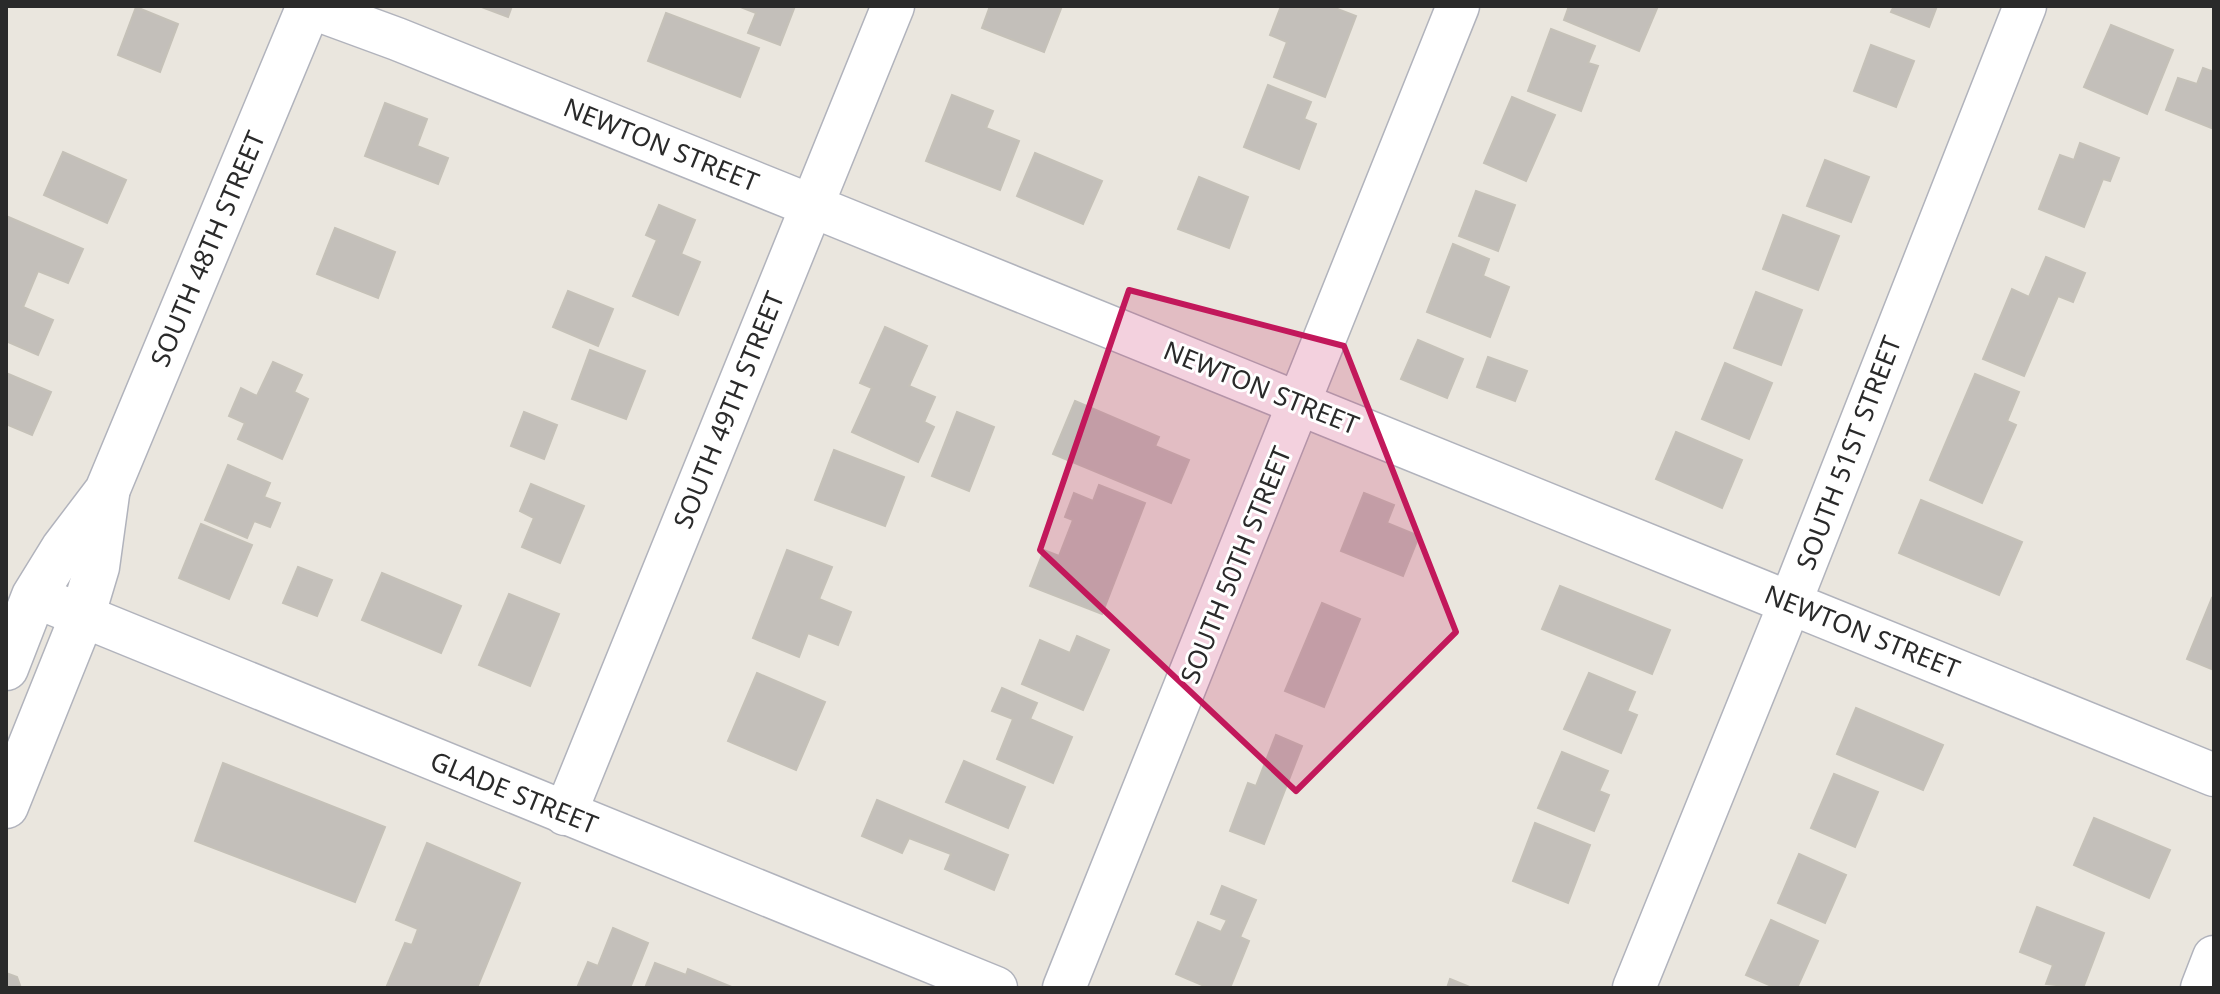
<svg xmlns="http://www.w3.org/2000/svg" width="2220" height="994" font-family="'Noto Sans',sans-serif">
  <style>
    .building { fill: #c3bfba; stroke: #c5c1b8; stroke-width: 2 }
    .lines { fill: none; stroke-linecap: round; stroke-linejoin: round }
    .street-casing { stroke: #b1b3bc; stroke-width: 45 }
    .secondary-casing { stroke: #b1b3bc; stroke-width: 47 }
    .street { stroke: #fff; stroke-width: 42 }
    .secondary { stroke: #fff; stroke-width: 44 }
    .marked { fill: #c2185b; fill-opacity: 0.2; stroke: #c2185b; stroke-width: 6; stroke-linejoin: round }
    .labels { text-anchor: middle; stroke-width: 6; stroke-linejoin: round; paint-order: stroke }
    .street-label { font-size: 26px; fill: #2a2a2a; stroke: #fff }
  </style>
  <rect width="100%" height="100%" fill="#eae6de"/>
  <g class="building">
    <path d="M479 6H512L508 17Z"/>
    <path d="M738 6H795L780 45 748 33 756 13Z"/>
    <path d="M990 6H1062L1044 52 982 28Z"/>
    <path d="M1281 6 1300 9 1330 6 1356 16 1325 97 1274 77 1287 42 1270 35Z"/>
    <path d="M1569 6H1658L1639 51 1564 20Z"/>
    <path d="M1894 6H1937L1929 27 1891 12Z"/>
    <path d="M136 7 178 24 160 72 118 55Z"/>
    <path d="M666 13 759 48 740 97 648 61Z"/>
    <path d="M2111 25 2173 50 2147 114 2084 87Z"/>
    <path d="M1551 29 1595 46 1588 63 1598 66 1581 111 1528 91Z"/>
    <path d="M1871 45 1914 61 1896 107 1854 91Z"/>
    <path d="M2203 68 2214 72V129L2166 110 2178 78 2197 84Z"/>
    <path d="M1268 85 1311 102 1304 119 1316 124 1299 169 1244 147Z"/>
    <path d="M952 95 993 111 986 128 1019 141 1000 190 926 161Z"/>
    <path d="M1512 97 1555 115 1526 181 1484 163Z"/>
    <path d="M385 103 427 119 417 146 448 158 438 184 365 156Z"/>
    <path d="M2080 143 2119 158 2110 181 2103 179 2084 227 2039 209 2060 155 2074 160Z"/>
    <path d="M63 152 126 180 107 223 44 195Z"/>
    <path d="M1035 153 1102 181 1083 224 1017 196Z"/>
    <path d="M1825 160 1869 177 1851 222 1807 206Z"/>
    <path d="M1199 177 1248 197 1229 248 1178 229Z"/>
    <path d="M1476 191 1515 205 1498 251 1459 236Z"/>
    <path d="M659 205 695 220 681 254 700 262 678 315 633 296 657 240 646 235Z"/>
    <path d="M1783 215 1839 236 1818 290 1763 269Z"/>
    <path d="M6 216 83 249 68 283 38 271 23 307 53 320 38 355 6 341Z"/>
    <path d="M335 228 395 252 378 298 317 274Z"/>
    <path d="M1453 244 1489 259 1483 276 1509 287 1490 337 1427 312Z"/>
    <path d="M2046 257 2085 273 2073 302 2058 296 2024 376 1983 359 2012 289 2029 297Z"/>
    <path d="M568 291 613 309 598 346 553 327Z"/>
    <path d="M1756 292 1802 310 1781 365 1734 348Z"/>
    <path d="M885 327 927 346 909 386 935 397 924 422 934 427 918 462 852 432 872 388 860 383Z"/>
    <path d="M1418 340 1463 359 1447 398 1401 379Z"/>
    <path d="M590 350 645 371 626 419 572 399Z"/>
    <path d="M1488 357 1527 371 1515 401 1477 387Z"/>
    <path d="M273 362 302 375 294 392 308 399 282 459 238 439 245 423 229 416 241 388 257 396Z"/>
    <path d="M1725 363 1772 383 1749 439 1702 419Z"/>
    <path d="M6 373 51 392 32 435 6 424Z"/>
    <path d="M1975 374 2019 392 2007 421 2016 425 1982 503 1930 480Z"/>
    <path d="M1075 401 1159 437 1155 446 1189 460 1171 503 1053 454Z"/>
    <path d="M524 412 557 425 544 459 511 446Z"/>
    <path d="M957 412 994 427 969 491 932 476Z"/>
    <path d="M1676 432 1742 460 1722 508 1656 479Z"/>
    <path d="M834 450 904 477 885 526 815 500Z"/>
    <path d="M228 465 270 483 264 497 280 503 270 527 254 521 247 538 205 520Z"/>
    <path d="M531 484 584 506 560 563 522 547 534 518 520 511Z"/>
    <path d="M1099 485 1145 503 1102 614 1030 586 1044 550 1059 556 1073 520 1065 517 1074 493 1093 501Z"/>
    <path d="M1364 493 1394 505 1387 523 1419 536 1403 576 1341 551Z"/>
    <path d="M1921 500 2022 542 1999 595 1899 553Z"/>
    <path d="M201 524 252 545 229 599 179 578Z"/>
    <path d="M787 550 832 567 819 599 851 612 838 645 808 633 799 657 753 638Z"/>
    <path d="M298 567 332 580 317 616 283 603Z"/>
    <path d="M382 573 461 606 441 653 362 620Z"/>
    <path d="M1560 586 1670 630 1652 674 1542 629Z"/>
    <path d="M509 594 559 614 530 686 479 665Z"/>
    <path d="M2212 598 2214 599V670L2187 659Z"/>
    <path d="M1322 603 1360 619 1324 707 1285 691Z"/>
    <path d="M1077 636 1109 650 1083 710 1022 684 1040 640 1070 653Z"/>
    <path d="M757 673 825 702 796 770 728 741Z"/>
    <path d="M1589 673 1635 692 1627 711 1637 715 1621 753 1564 729Z"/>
    <path d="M1002 688 1037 703 1030 719 1072 737 1053 783 997 759 1013 719 992 711Z"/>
    <path d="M1856 708 1943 745 1923 790 1837 754Z"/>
    <path d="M1276 735 1302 746 1264 844 1230 831 1248 783 1256 786Z"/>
    <path d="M1562 752 1608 771 1599 791 1609 795 1594 831 1538 808Z"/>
    <path d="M964 761 1025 787 1008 828 946 802Z"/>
    <path d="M223 763 385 827 355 902 195 841Z"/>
    <path d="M1834 774 1878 792 1855 847 1811 828Z"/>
    <path d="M877 800 1008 855 994 890 945 869 951 854 909 838 902 853 862 836Z"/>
    <path d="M2094 818 2170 850 2149 898 2074 865Z"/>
    <path d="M1535 823 1590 845 1568 903 1513 881Z"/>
    <path d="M427 843 520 883 477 988H386L405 943 412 945 418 929 396 920Z"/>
    <path d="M1799 854 1846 875 1825 923 1778 903Z"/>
    <path d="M1222 886 1256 900 1240 937 1249 941 1230 988H1209L1176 974 1198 922 1221 932 1227 920 1211 914Z"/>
    <path d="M2037 907 2104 933 2083 988 2046 984 2053 965 2020 952Z"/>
    <path d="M1771 920 1818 941 1797 988H1776L1746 975Z"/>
    <path d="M613 928 648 943 630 988H577L588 962 598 966Z"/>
    <path d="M655 963 686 975 688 969 734 988H645Z"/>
    <path d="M6 973 17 977 21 988H6Z"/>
    <path d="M1450 979 1472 988H1447Z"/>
  </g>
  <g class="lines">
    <defs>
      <g id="street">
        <path d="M307 6 397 39 812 206 2214 775"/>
        <path d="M34 596 996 988"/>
        <path d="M565 814 893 6"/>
        <path d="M1064 988 1458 6"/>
        <path d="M1634 988 1790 603 2025 6"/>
        <path d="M2202 988 2214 957"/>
      </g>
      <g id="secondary">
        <path d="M6 668 34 596 63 549 107 491 309 6"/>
        <path d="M6 806 82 617 97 567 107 494"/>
      </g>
    </defs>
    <use href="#street" class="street-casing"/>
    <use href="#secondary" class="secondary-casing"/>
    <use href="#street" class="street"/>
    <use href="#secondary" class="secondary"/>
  </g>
  <path class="marked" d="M1129 290 1344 346 1456 632 1296 791 1040 550Z"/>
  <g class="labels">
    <g class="street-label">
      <text transform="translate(661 145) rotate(22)" y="9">NEWTON STREET</text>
      <text transform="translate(208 249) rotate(-67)" y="9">SOUTH 48TH STREET</text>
      <text transform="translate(1261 388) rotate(22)" y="9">NEWTON STREET</text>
      <text transform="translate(729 410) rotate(-68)" y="9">SOUTH 49TH STREET</text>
      <text transform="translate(1849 453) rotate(-69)" y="9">SOUTH 51ST STREET</text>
      <text transform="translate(1236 565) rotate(-68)" y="9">SOUTH 50TH STREET</text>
      <text transform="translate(1862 632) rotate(22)" y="9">NEWTON STREET</text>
      <text transform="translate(514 793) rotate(22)" y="9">GLADE STREET</text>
    </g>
  </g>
  <rect width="2220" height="994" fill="none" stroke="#2a2a2a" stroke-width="16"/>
</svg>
